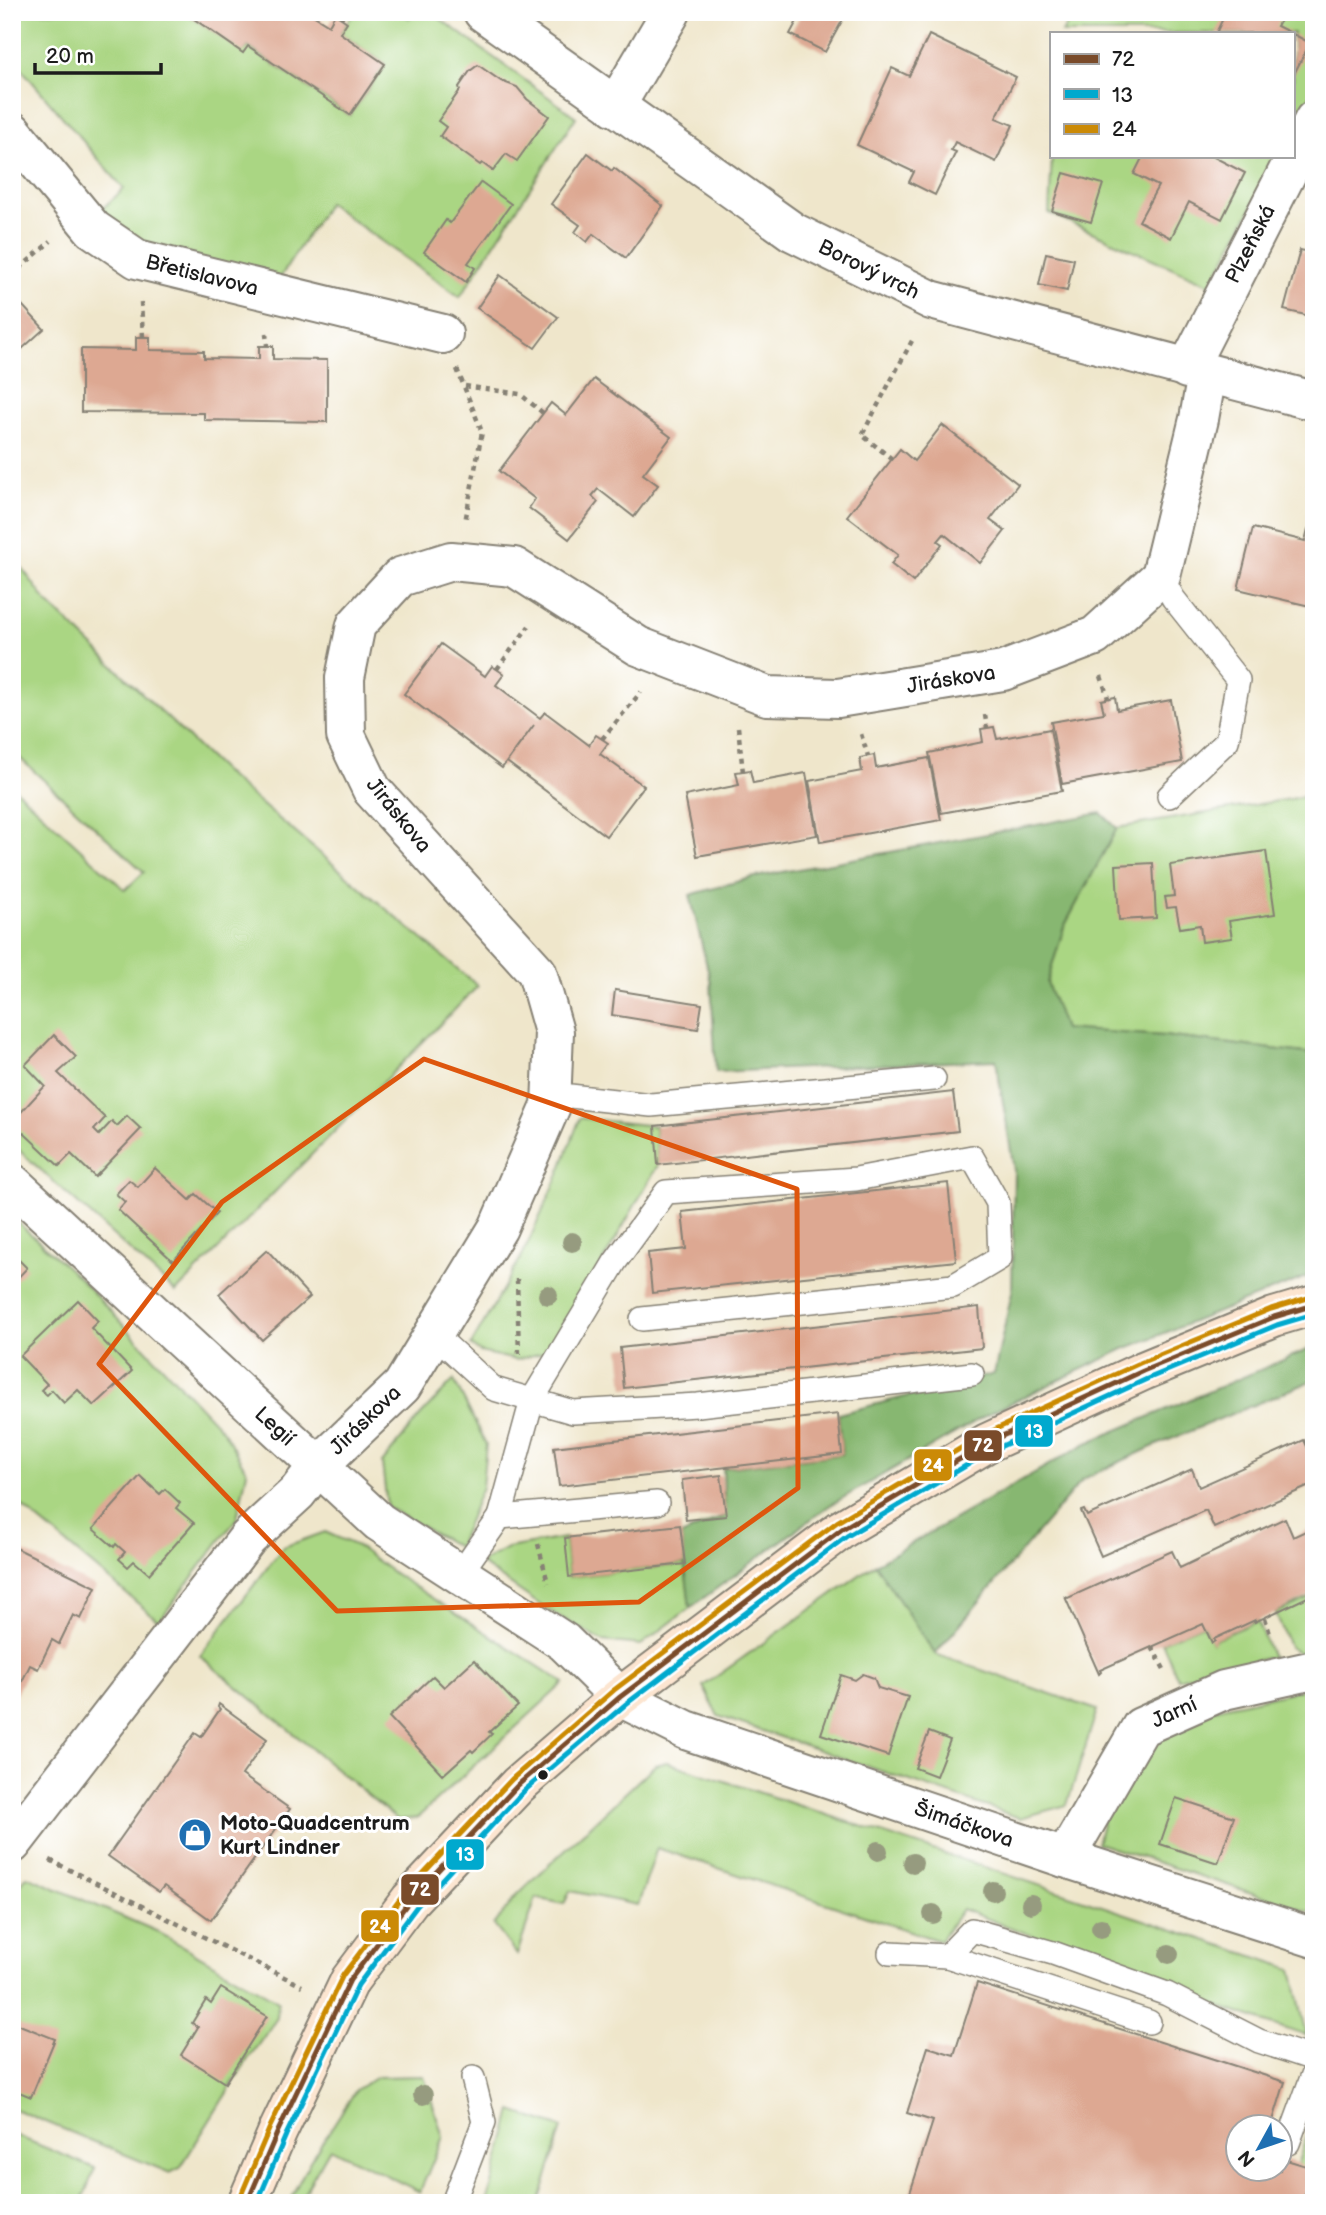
<svg xmlns="http://www.w3.org/2000/svg" width="1326" height="2215" font-family="'Balsamiq Sans',sans-serif">
  <style>
    .green { fill: #aad683; stroke: #637950; stroke-width: 2 }
    .forest { fill: #87b771; stroke: #526a46; stroke-width: 2 }
    .building { fill: #dda892 }
    .lines { fill: none; stroke-linecap: round; stroke-linejoin: round }
    .service-casing { stroke: #868174; stroke-width: 26 }
    .minor-casing { stroke: #868174; stroke-width: 42 }
    .secondary-casing { stroke: #868174; stroke-width: 42 }
    .path { stroke: #868174; stroke-width: 4.5; stroke-dasharray: 5 5; stroke-linecap: butt }
    .service { stroke: #fff; stroke-width: 23 }
    .minor { stroke: #fff; stroke-width: 38 }
    .secondary { stroke: #fce5d0; stroke-width: 38 }
    .bus-1-casing { stroke: #fff; stroke-width: 10 }
    .bus-2-casing { stroke: #fff; stroke-width: 10 }
    .bus-3-casing { stroke: #fff; stroke-width: 10 }
    .bus-1 { stroke: #7a4b2a; stroke-width: 5 }
    .bus-2 { stroke: #00a9ce; stroke-width: 5 }
    .bus-3 { stroke: #cb8a06; stroke-width: 5 }
    .tree { fill: #969b7f }
    .marked { fill: none; stroke: #de560d; stroke-width: 5; stroke-linejoin: round }
    .bus-dot { fill: #1c1c1c; stroke: #fff; stroke-width: 2.5 }
    .labels { text-anchor: middle; stroke-width: 6; stroke-linejoin: round; paint-order: stroke }
    .street-label { font-size: 21px; fill: #1c1c1c; stroke: #fff }
    .poi-label { font-size: 21px; font-weight: bold; fill: #1c1c1c; stroke: #fff; text-anchor: start }
    .line-badge { stroke: #fff; stroke-width: 2.5 }
    .badge-label { font-size: 19px; text-anchor: middle; font-weight: bold; fill: #fff }
  </style>
  <rect width="100%" height="100%" fill="#fff"/>
  <filter id="ink" filterUnits="userSpaceOnUse"><feTurbulence type="fractalNoise" baseFrequency=".0143" numOctaves="2"/><feDisplacementMap in="SourceGraphic" scale="14" xChannelSelector="R" yChannelSelector="G"/><feConvolveMatrix kernelMatrix="1 2 1 2 8 2 1 2 1" color-interpolation-filters="sRGB"/></filter>
  <filter id="wash" filterUnits="userSpaceOnUse"><feTurbulence type="fractalNoise" baseFrequency=".00686" numOctaves="4" result="noise"/><feDisplacementMap in="SourceGraphic" scale="28" xChannelSelector="R" yChannelSelector="G"/><feGaussianBlur stdDeviation="1.57" result="paint"/><feColorMatrix in="noise" values="0 0 0 0 0 0 0 0 0 0 0 0 0 0 0 0 0 1.4 0 .05"/><feComposite in="paint" operator="in"/></filter>
  <g filter="url(#wash)">
    <rect width="100%" height="100%" fill="#efe6cb"/>
    <g class="green">
      <path d="M12 12H184L243 52 248 47 350 115 385 64 340 33 355 12H400L409 18 417 12H434L439 18 576 117 460 297 328 203 276 284 148 253 95 215 124 189 12 58Z"/>
      <path d="M1074 12H1314V88L1293 129V33H1062Z"/>
      <path d="M1052 156H1279L1211 285 1049 213Z"/>
      <path d="M12 554 46 601 228 776 478 986 176 1292 12 1144V786L125 890 144 872 12 751Z"/>
      <path d="M1314 795V1054L1165 1036 1064 1030 1047 983 1064 927 1117 828Z"/>
      <path d="M580 1118 655 1126 658 1165 597 1272 545 1352 516 1360 480 1352 471 1345 523 1254 557 1179Z"/>
      <path d="M12 1217 81 1280 224 1432 247 1472 237 1518 159 1621 12 1498Z"/>
      <path d="M454 1380 486 1444 482 1487 458 1547 387 1507 382 1463 419 1417Z"/>
      <path d="M325 1532 357 1546 392 1572 564 1683 417 1818 398 1820 200 1656 283 1547Z"/>
      <path d="M565 1538 569 1577 685 1564 690 1608 641 1645 602 1641 543 1607 480 1563 507 1548Z"/>
      <path d="M875 1564 935 1654 1097 1710 1067 1805 1020 1818 718 1716 703 1686Z"/>
      <path d="M1314 1596V1649L1299 1653 1289 1647 1276 1613Z"/>
      <path d="M1257 1621 1272 1657 1178 1679 1162 1642 1203 1624 1212 1642 1214 1639Z"/>
      <path d="M1314 1687V1913L1097 1843 1104 1815 1148 1745 1199 1712Z"/>
      <path d="M667 1762 1292 1969 1307 2036 1212 2004 962 1909 940 1941 657 1848 638 1905 570 1891 564 1904 536 1898 517 1955 494 1925 518 1894 655 1765Z"/>
      <path d="M27 1876 156 1931 278 2001 277 2018 248 2059 180 2168 170 2173 12 2108V1896Z"/>
      <path d="M424 2076 443 2137 420 2192 330 2148 298 2203H288L310 2161 356 2090 377 2077Z"/>
      <path d="M512 2111 562 2128 539 2203H487Z"/>
      <path d="M1314 2114V2185L1293 2177Z"/>
      <path d="M12 2134 95 2168 81 2203H12Z"/>
    </g>
    <g class="forest">
      <path d="M1101 813 1117 828 1064 927 1047 983 1064 1029 1165 1036 1314 1054V1274L1124 1349 992 1412 829 1506 690 1608 681 1536 725 1516 723 1468 842 1454 838 1414 994 1374 1012 1292 1014 1170 996 1060 716 1072 711 983 690 895 750 878Z"/>
      <path d="M1314 1347V1380L1152 1447 1083 1479 935 1654 875 1564 1087 1443Z"/>
    </g>
    <g id="blocks">
      <g class="building">
        <path d="M184 12H308L329 25 335 14 347 22 340 33 385 64 350 115 248 46 243 53Z"/>
        <path d="M559 12H575L570 19Z"/>
        <path d="M802 12H847L825 52 790 34Z"/>
        <path d="M1226 12H1278L1283 15 1277 26 1291 33H1216Z"/>
        <path d="M1293 34 1310 43 1293 76Z"/>
        <path d="M929 35 1016 77 996 118 1013 125 996 162 955 142 951 150 956 152 935 195 909 182 914 172 857 145 892 68 909 76Z"/>
        <path d="M478 65 501 81 517 87 527 99 549 116 517 161 506 154 493 171 482 163 480 165 440 136 446 127 438 121 460 90 459 87 470 71Z"/>
        <path d="M588 153 612 171 614 168 663 206 626 258 593 234 587 242 575 232 580 225 551 204Z"/>
        <path d="M1143 156H1212L1245 173 1222 219 1189 202 1171 238 1139 221 1158 186 1134 174Z"/>
        <path d="M1064 173 1103 184 1091 222 1052 211Z"/>
        <path d="M481 182 511 204 468 263 475 268 466 282 424 252 446 220 450 223Z"/>
        <path d="M1300 250 1314 253V317L1284 310Z"/>
        <path d="M1046 253 1074 259 1067 291 1039 285Z"/>
        <path d="M500 275 558 317 535 348 477 308Z"/>
        <path d="M12 294 44 329 12 358Z"/>
        <path d="M136 337H150V350L204 351V358L259 359V346H273V359L327 360V422L204 420V413L81 412V349L136 350Z"/>
        <path d="M594 379 671 437 643 474 658 485 634 517 598 489 592 496 598 502 569 539 529 508 535 499 499 471 551 403 566 415Z"/>
        <path d="M942 425 1018 484 990 520 1005 531 980 563 944 534 938 541 942 544 913 582 891 564 898 555 847 516 900 449 914 461Z"/>
        <path d="M1253 528 1305 541 1308 529 1314 530V607L1238 589Z"/>
        <path d="M441 644 485 676 492 666 504 674 496 685 540 718 545 712 589 745 596 735 608 743 600 754 644 786 606 836 507 762 534 725 502 768 404 694Z"/>
        <path d="M1115 697 1117 710 1171 700 1182 762 1062 784 1051 722 1104 713 1101 700Z"/>
        <path d="M994 727 997 739 1050 729 1062 791 941 813 929 753 983 742 981 729Z"/>
        <path d="M874 755 876 768 929 758 941 820 820 842 809 781 862 771 860 758Z"/>
        <path d="M750 770 753 783 806 773 817 835 697 856 685 796 739 785 736 772Z"/>
        <path d="M1266 851 1275 914 1229 921 1232 938 1202 942 1200 925 1180 928 1176 907 1167 908 1165 897 1174 896 1170 865Z"/>
        <path d="M1153 863 1156 918 1119 920 1116 865Z"/>
        <path d="M615 990 702 1004 698 1029 612 1015Z"/>
        <path d="M54 1035 76 1057 58 1073 105 1118 94 1130 99 1135 112 1121 117 1126 127 1116 141 1129 95 1177 71 1154 59 1166 12 1122 45 1086 25 1065Z"/>
        <path d="M953 1092 958 1131 658 1165 655 1126Z"/>
        <path d="M155 1168 190 1200 196 1194 217 1213 173 1261 118 1210 125 1202 116 1194 129 1180 138 1187Z"/>
        <path d="M948 1183 956 1261 652 1293 648 1253 686 1249 682 1212Z"/>
        <path d="M267 1250 310 1297 262 1340 219 1294Z"/>
        <path d="M12 1253 27 1268 12 1284Z"/>
        <path d="M78 1300 98 1321 91 1328 132 1371 94 1406 78 1390 64 1403 52 1390 47 1395 41 1390 47 1384 20 1356Z"/>
        <path d="M979 1307 982 1348 624 1388 620 1348Z"/>
        <path d="M838 1414 842 1454 559 1486 554 1447Z"/>
        <path d="M1304 1440 1312 1457 1314 1456V1484L1214 1528 1206 1510 1101 1556 1081 1511 1084 1510 1087 1516 1192 1469 1199 1487Z"/>
        <path d="M721 1475 726 1516 686 1520 682 1480Z"/>
        <path d="M140 1476 160 1494 165 1489 180 1503 176 1508 194 1523 149 1574 134 1561 128 1567 119 1559 125 1552 116 1544 114 1547 93 1529Z"/>
        <path d="M1285 1518 1293 1537 1314 1527V1594L1255 1622V1620L1214 1639 1215 1641 1212 1643 1203 1624 1100 1670 1101 1672 1099 1674 1065 1597 1068 1598 1172 1551 1180 1568Z"/>
        <path d="M680 1525 685 1564 569 1577 565 1538Z"/>
        <path d="M12 1546 96 1587 81 1619 73 1615 59 1644 52 1640 38 1669 30 1665 16 1694 12 1692Z"/>
        <path d="M474 1660 518 1706 489 1732 492 1734 473 1752 471 1750 443 1775 389 1717 433 1676 444 1687Z"/>
        <path d="M863 1674 874 1678 878 1688 908 1697 888 1756 821 1734 841 1675 855 1680Z"/>
        <path d="M219 1704 267 1739 242 1775 290 1809 211 1920 164 1886 159 1892 108 1856 195 1733 201 1737 220 1709 218 1707Z"/>
        <path d="M929 1732 950 1740 936 1776 915 1768Z"/>
        <path d="M1176 1798 1234 1817 1218 1863 1160 1844Z"/>
        <path d="M977 1983 1285 2082 1271 2127H1238V2169L1280 2170V2158L1313 2168 1302 2203H939L910 2193 933 2121 907 2113 928 2047 954 2055Z"/>
        <path d="M221 1988 267 2016 225 2083 181 2055 198 2027 192 2023 206 2000 211 2004Z"/>
        <path d="M12 2022 55 2039 31 2097 12 2089Z"/>
      </g>
    </g>
  </g>
  <g filter="url(#ink)">
    <use href="#blocks" fill-opacity="0" stroke="#868174" stroke-width="2"/>
    <g class="lines">
      <defs>
        <g id="service">
          <path d="M1161 576 1173 598 1238 680 1227 741 1169 796"/>
          <path d="M552 1094 651 1105 934 1079"/>
          <path d="M434 1334 494 1389 573 1412 698 1405 972 1374"/>
          <path d="M500 1517 532 1400 615 1262 666 1192 856 1179 972 1157 998 1203 1000 1258 953 1286 642 1319"/>
          <path d="M460 1574 500 1517 657 1503"/>
          <path d="M890 1953 947 1956"/>
          <path d="M1149 2022 947 1956 972 1930 1053 1953 1167 1994 1259 2041 1314 2059"/>
          <path d="M1288 2143 1314 2072"/>
          <path d="M453 2203 484 2122 473 2078"/>
        </g>
        <g id="minor">
          <path d="M483 12 793 232 931 300 1314 401"/>
          <path d="M615 107 671 12"/>
          <path d="M12 131 93 229 137 259 443 334"/>
          <path d="M1187 369 1314 120"/>
          <path d="M12 1183 379 1522 564 1642 620 1697 686 1730 1065 1858 1314 1938"/>
          <path d="M12 1844 248 1538 297 1493 318 1466 402 1386 498 1228 551 1106 554 1032 537 972 372 790 346 736 345 678 356 625 400 577 451 561 514 567 638 646 767 696 838 698 1003 671 1095 636 1161 576 1199 419 1207 374"/>
          <path d="M1065 1858 1141 1727 1224 1690 1314 1670"/>
        </g>
        <path id="secondary" d="M247 2203 278 2131 350 1980 410 1900 518 1785 620 1697 842 1529 987 1443 1143 1371 1274 1317 1314 1305"/>
      </defs>
      <use href="#service" class="service-casing"/>
      <use href="#minor" class="minor-casing"/>
      <use href="#secondary" class="secondary-casing"/>
      <g class="path">
        <path d="M341 18 345 12"/>
        <path d="M12 275 51 241"/>
        <path d="M141 302 143 337"/>
        <path d="M266 333 267 346"/>
        <path d="M457 369 482 432 465 522"/>
        <path d="M465 386 520 394 543 413"/>
        <path d="M892 459 862 435 914 337"/>
        <path d="M497 669 529 626"/>
        <path d="M1101 676 1108 698"/>
        <path d="M985 715 987 728"/>
        <path d="M738 727 743 772"/>
        <path d="M861 734 868 756"/>
        <path d="M602 739 641 692"/>
        <path d="M517 1279 519 1357"/>
        <path d="M538 1544 548 1583"/>
        <path d="M1265 1618 1271 1637"/>
        <path d="M1152 1647 1165 1671"/>
        <path d="M50 1860 302 1986"/>
      </g>
      <use href="#service" class="service"/>
      <use href="#minor" class="minor"/>
      <use href="#secondary" class="secondary"/>
      <defs>
        <path id="bus-1" d="M247 2203 278 2131 350 1980 410 1900 518 1785 620 1697 842 1529 987 1443 1143 1371 1274 1317 1314 1305"/>
        <path id="bus-2" d="M257 2203 286 2135 358 1985 417 1906 524 1791 626 1704 847 1536 991 1451 1147 1379 1277 1325 1314 1314"/>
        <path id="bus-3" d="M239 2200 270 2127 343 1975 404 1894 512 1779 614 1690 837 1522 983 1435 1140 1363 1271 1309 1311 1297"/>
      </defs>
      <use href="#bus-1" class="bus-1-casing"/>
      <use href="#bus-2" class="bus-2-casing"/>
      <use href="#bus-3" class="bus-3-casing"/>
      <use href="#bus-1" class="bus-1"/>
      <use href="#bus-2" class="bus-2"/>
      <use href="#bus-3" class="bus-3"/>
    </g>
    <g class="tree">
      <circle cx="572" cy="1242" r="10"/>
      <circle cx="548" cy="1295" r="10"/>
      <circle cx="878" cy="1851" r="10"/>
      <circle cx="913" cy="1863" r="10"/>
      <circle cx="993" cy="1891" r="10"/>
      <circle cx="1031" cy="1904" r="10"/>
      <circle cx="933" cy="1914" r="10"/>
      <circle cx="1101" cy="1928" r="10"/>
      <circle cx="1169" cy="1954" r="10"/>
      <circle cx="423" cy="2095" r="10"/>
    </g>
  </g>
  <path class="marked" d="M424 1059 797 1189 798 1488 639 1602 337 1611 99 1364 222 1202Z"/>
  <defs>
    <symbol id="shop-disc" viewBox="-11 -11 22 22"><circle r="9.5" fill="#1f6fb2" stroke="#fff"/><path d="M-5-2.5h2.3a2.7 3.5 0 0 1 5.4 0H5L5.5 6h-11ZM-1.5-2.5h3a1.5 2.3 0 0 0-3 0Z" fill="#fff"/></symbol>
  </defs>
  <g fill-rule="evenodd">
    <use href="#shop-disc" x="176" y="1816" width="38" height="38"/>
  </g>
  <circle class="bus-dot" cx="543" cy="1775" r="6"/>
  <g class="labels">
    <g class="street-label">
      <text transform="translate(1250 244) rotate(-63)" y="7">Plzeňská</text>
      <text transform="translate(869 269) rotate(26)" y="7">Borový vrch</text>
      <text transform="translate(202 275) rotate(14)" y="7">Břetislavova</text>
      <text transform="translate(951 679) rotate(-9)" y="7">Jiráskova</text>
      <text transform="translate(399 815) rotate(51)" y="7">Jiráskova</text>
      <text transform="translate(365 1420) rotate(-44)" y="7">Jiráskova</text>
      <text transform="translate(275 1426) rotate(43)" y="7">Legií</text>
      <text transform="translate(1174 1712) rotate(-24)" y="7">Jarní</text>
      <text transform="translate(964 1824) rotate(19)" y="7">Šimáčkova</text>
    </g>
    <g class="poi-label">
      <text x="220" y="1830">Moto-Quadcentrum<tspan x="220" dy="24">Kurt Lindner</tspan></text>
    </g>
  </g>
  <g class="line-badge">
    <rect x="1014" y="1414" width="40" height="34" rx="7" fill="#00a9ce"/>
    <rect x="963" y="1429" width="40" height="33" rx="7" fill="#7a4b2a"/>
    <rect x="913" y="1448" width="40" height="34" rx="7" fill="#cb8a06"/>
    <rect x="445" y="1838" width="40" height="33" rx="7" fill="#00a9ce"/>
    <rect x="400" y="1873" width="40" height="33" rx="7" fill="#7a4b2a"/>
    <rect x="360" y="1909" width="40" height="34" rx="7" fill="#cb8a06"/>
  </g>
  <g class="badge-label">
    <text x="1034" y="1438">13</text>
    <text x="983" y="1452">72</text>
    <text x="933" y="1472">24</text>
    <text x="465" y="1861">13</text>
    <text x="420" y="1896">72</text>
    <text x="380" y="1933">24</text>
  </g>
  <rect width="1326" height="2215" fill="none" stroke="#fff" stroke-width="42"/>
  <rect x="1050" y="32" width="245" height="126" fill="#ffffff" stroke="#a4a4a4" stroke-width="2"/>
  <rect x="1064" y="54" width="35" height="10" fill="#7a4b2a" stroke="#a4a4a4" stroke-width="2"/>
  <text x="1112" y="66" font-size="21" fill="#1c1c1c">72</text>
  <rect x="1064" y="89" width="35" height="10" fill="#00a9ce" stroke="#a4a4a4" stroke-width="2"/>
  <text x="1112" y="102" font-size="21" fill="#1c1c1c">13</text>
  <rect x="1064" y="124" width="35" height="10" fill="#cb8a06" stroke="#a4a4a4" stroke-width="2"/>
  <text x="1112" y="136" font-size="21" fill="#1c1c1c">24</text>
  <g transform="translate(1259 2148) rotate(230)"><circle r="33" fill="#ffffff" stroke="#a4a4a4" stroke-width="2"/>
  <path d="M0-5L12 26L0 18L-12 26Z" fill="#1f6fb2"/>
  <text y="-10" font-size="19" font-weight="bold" text-anchor="middle" fill="#1c1c1c">N</text>
  </g>
  <path d="M35 63v10h126v-10" fill="none" stroke="#1c1c1c" stroke-width="3.5"/>
  <text x="46" y="63" font-size="21" fill="#1c1c1c" stroke="#ffffff" stroke-width="5" paint-order="stroke">20 m</text>
</svg>
